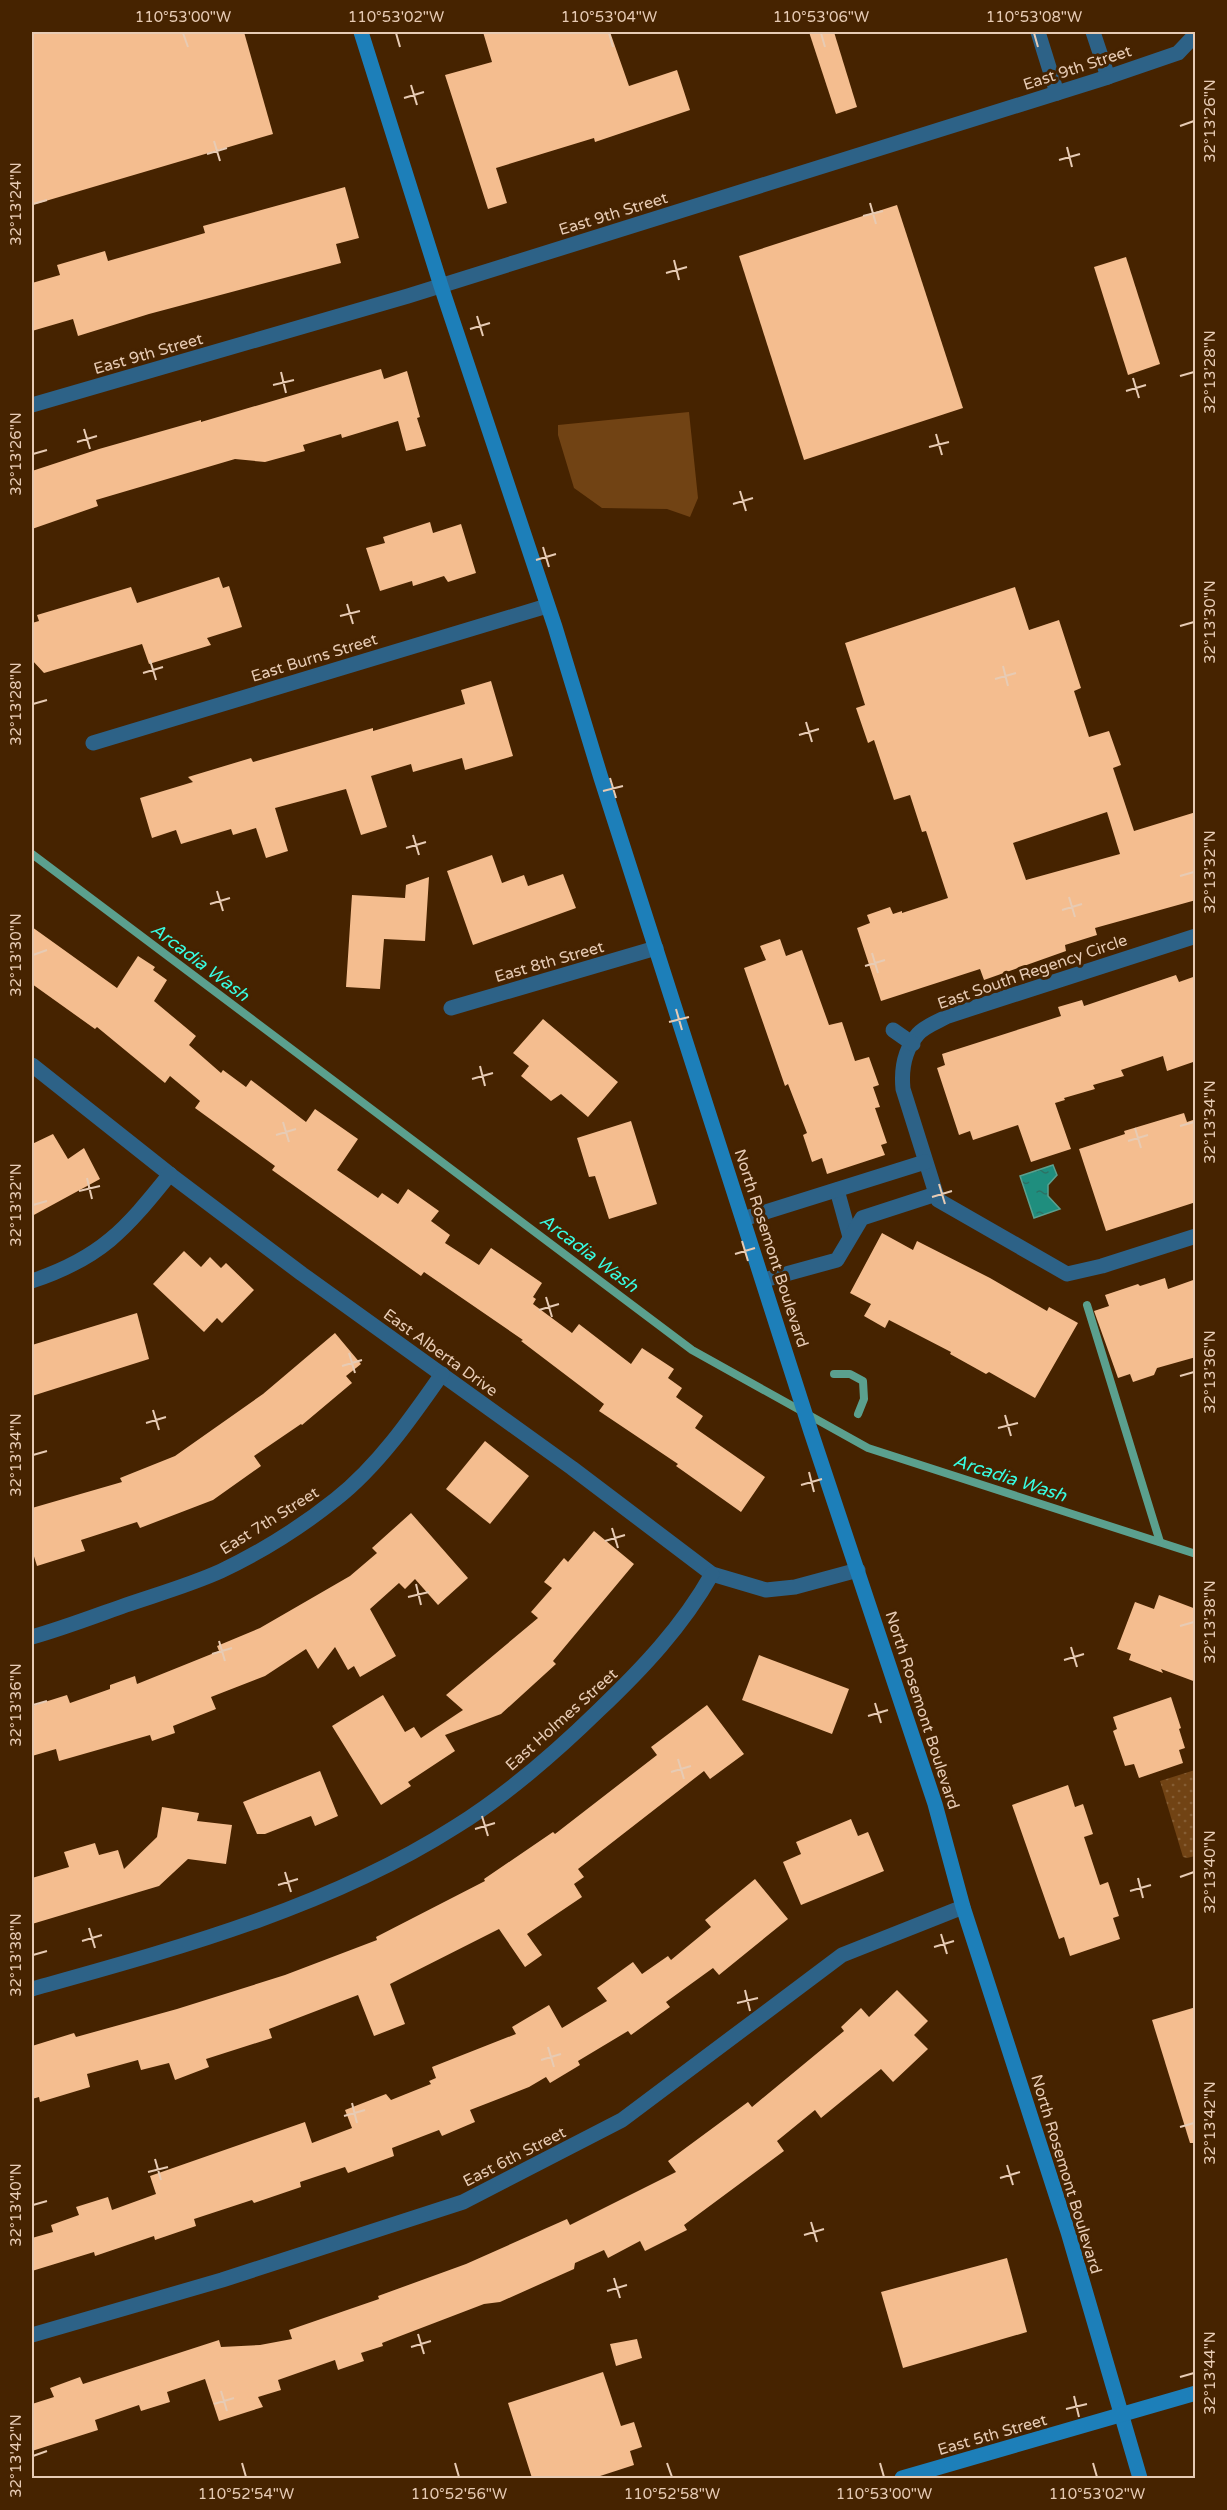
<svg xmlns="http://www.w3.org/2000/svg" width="1227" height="2510" font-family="'Varela Round',sans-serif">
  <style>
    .green { fill: #714314 }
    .park { fill: url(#park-dots) }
    .water { fill: url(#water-ripples); stroke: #5ba08e; stroke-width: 1.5 }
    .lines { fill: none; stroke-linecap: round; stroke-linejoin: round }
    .stream { stroke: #5ba08e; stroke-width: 8 }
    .building { fill: #f4bd8f; fill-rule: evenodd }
    .street { stroke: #2d6287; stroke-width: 15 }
    .secondary { stroke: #1d7fb9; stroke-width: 15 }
    .ticks { fill: none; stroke: #e7cbb4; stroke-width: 2 }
    .labels { text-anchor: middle; stroke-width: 6; stroke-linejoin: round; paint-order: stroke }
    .street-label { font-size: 16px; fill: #e7cbb4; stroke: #462300 }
    .water-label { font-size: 18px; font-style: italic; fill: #38fce1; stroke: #462300 }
    .neatline { fill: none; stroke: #e7cbb4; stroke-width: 2 }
    .ticks-label { font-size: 15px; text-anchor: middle; fill: #e7cbb4 }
  </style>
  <defs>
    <pattern id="park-dots" width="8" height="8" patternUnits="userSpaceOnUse" patternTransform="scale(1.5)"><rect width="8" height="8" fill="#714314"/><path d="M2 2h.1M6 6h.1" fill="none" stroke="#855d34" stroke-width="1.8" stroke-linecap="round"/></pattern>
    <pattern id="water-ripples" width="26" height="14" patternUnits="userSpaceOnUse" patternTransform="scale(1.5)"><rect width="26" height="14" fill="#1f8e7e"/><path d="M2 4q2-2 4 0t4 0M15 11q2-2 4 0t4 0" fill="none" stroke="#2c7265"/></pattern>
  </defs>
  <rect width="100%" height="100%" fill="#462300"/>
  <path class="green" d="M689 412 698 498 690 517 667 509 602 508 574 488 558 435V425Z"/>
  <path class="park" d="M1195 1770V1856L1187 1858 1183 1857 1160 1781Z"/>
  <path class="water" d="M1053 1165 1057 1175 1048 1185V1196L1060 1209 1034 1218 1020 1176Z"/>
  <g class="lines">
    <g class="stream">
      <path d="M32 854 692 1350 868 1448 1196 1554"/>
      <path d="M1087 1305 1160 1542"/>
      <path d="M834 1374H850L863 1381 864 1399 858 1414"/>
    </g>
  </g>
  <g class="building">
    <path d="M32 32H244L273 134 32 205Z"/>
    <path d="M483 32H610L629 86 677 70 690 110 595 142 594 138 496 168 507 203 488 209 445 75 492 62Z"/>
    <path d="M809 32H834L857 107 836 114Z"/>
    <path d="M345 187 359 238 336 244 341 263 149 314 78 336 73 319 32 331V283L60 275 57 265 105 251 108 261 205 233 203 226Z"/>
    <path d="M897 205 963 408 804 460 739 256Z"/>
    <path d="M1126 257 1160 364 1128 375 1094 267Z"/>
    <path d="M381 369 384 379 407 371 420 417 417 418 426 446 406 451 398 421 342 438 341 434 303 445 305 451 265 462 235 459 96 500 98 506 32 529V471L99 449 201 420V422Z"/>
    <path d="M430 522 433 533 461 524 476 573 448 582 444 576 413 586 412 581 380 591 366 548 385 543 383 537Z"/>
    <path d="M219 577 223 588 229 586 242 627 207 638 211 645 149 664 142 644 44 673 32 660V623L39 621 37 615 131 587 137 603Z"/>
    <path d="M1015 587 1029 630 1059 620 1081 688 1074 691 1089 737 1109 731 1121 765 1113 768 1134 831 1196 812V900L1095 928 1097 935 1065 945 1066 951 984 980 980 969 881 1001 857 928 870 923 867 915 890 907 893 914 902 911V913L948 898 926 831 922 832 910 795 894 800 874 740 868 743 856 708 865 705 845 643ZM1107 812 1120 854 1026 880 1013 843Z"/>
    <path d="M491 681 513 756 465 770 462 758 413 772 411 764 371 776 387 827 361 835 346 789 275 808 288 851 266 858 256 828 233 835 231 829 181 844 176 830 152 838 140 798 193 782 188 777 251 758 253 762 373 728V731L465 704 461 690Z"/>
    <path d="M492 855 502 883 524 875 528 886 563 874 576 908 473 945 447 871Z"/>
    <path d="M429 877 425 941 384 939 380 989 346 987 352 895 405 898 406 885Z"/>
    <path d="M32 927 117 988 138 956 155 967 153 970 167 980 154 1001 196 1036 189 1045 221 1073 223 1070 246 1087 251 1080 306 1122 315 1109 358 1139 337 1170 378 1198 382 1193 398 1204 408 1189 439 1211 431 1221 450 1235 445 1243 479 1265 491 1248 542 1283 533 1297 536 1299 533 1304 572 1333 579 1324 631 1364 642 1348 674 1369 668 1378 682 1388 676 1397 703 1416 695 1428 765 1477 741 1512 676 1466 678 1464 599 1411 604 1404 521 1341 523 1340 424 1272 421 1276 272 1170 275 1166 195 1108 200 1101 170 1076 165 1083 97 1027 95 1029 32 984Z"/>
    <path d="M780 939 786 956 802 950 829 1025 842 1022 855 1061 869 1057 879 1085 873 1087 880 1107 875 1108 887 1143 881 1145 885 1155 827 1174 822 1158 812 1162 803 1135 807 1133 788 1084 785 1086 744 968 766 960 760 946Z"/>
    <path d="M1176 975 1179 982 1196 976V1061L1167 1071 1163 1056 1121 1070 1124 1076 1093 1085 1095 1089 1064 1098 1065 1100 1055 1103 1071 1149 1031 1162 1018 1125 973 1140 970 1131 959 1135 937 1068 945 1065 942 1054 1061 1016 1058 1007 1082 1000 1084 1006Z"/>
    <path d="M543 1019 618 1082 588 1117 561 1094 551 1101 521 1076 529 1066 513 1053Z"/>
    <path d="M1184 1113 1187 1122 1196 1119V1202L1106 1231 1079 1149 1125 1134 1124 1131Z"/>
    <path d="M631 1121 657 1204 609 1219 595 1176 589 1177 577 1138Z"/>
    <path d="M53 1134 68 1159 84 1148 100 1179 32 1216V1144Z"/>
    <path d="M882 1233 913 1250 917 1241 990 1278 1047 1311 1049 1307 1078 1323 1035 1398 989 1372 986 1374 950 1354 951 1352 889 1320 885 1328 864 1316 871 1304 850 1293Z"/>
    <path d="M184 1251 201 1267 210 1257 221 1268 226 1263 254 1290 222 1323 217 1318 204 1332 153 1284Z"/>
    <path d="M1165 1278 1168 1289 1196 1279V1357L1157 1368 1154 1375 1133 1382 1130 1374 1118 1378 1094 1311 1109 1306 1105 1295 1138 1284 1140 1286Z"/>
    <path d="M137 1313 149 1359 32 1396V1345Z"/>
    <path d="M335 1333 361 1364 346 1376 352 1383 302 1425 301 1424 254 1456 261 1466 213 1500 140 1528 137 1522 81 1540 85 1551 37 1566 32 1550V1508L122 1482 120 1478 175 1456 263 1394Z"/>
    <path d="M485 1441 529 1476 490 1524 446 1489Z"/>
    <path d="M411 1513 468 1578 438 1605 415 1579 405 1589 399 1583 370 1609 396 1656 360 1677 354 1666 348 1670 335 1647 318 1669 306 1649 265 1676 211 1697 216 1709 173 1726 175 1733 152 1741 150 1735 59 1761 56 1749 32 1756V1706L67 1695 70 1703 110 1689V1685L135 1676 137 1684 219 1651 217 1646 260 1628 350 1576 377 1553 372 1548Z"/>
    <path d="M594 1531 634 1564 553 1661 556 1664 501 1714 445 1735 455 1751 408 1782 411 1786 381 1805 332 1726 383 1695 405 1732 414 1727 421 1738 463 1710 446 1695 538 1618 531 1612 552 1588 544 1582 564 1558 568 1562Z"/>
    <path d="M1159 1595 1196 1609V1682L1161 1669 1163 1673 1129 1660 1131 1654 1117 1649 1135 1602 1154 1609Z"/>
    <path d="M759 1655 849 1689 832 1734 742 1700Z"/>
    <path d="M1171 1697 1181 1728 1179 1729 1185 1748 1179 1750 1183 1763 1139 1778 1134 1764 1125 1766 1113 1731 1117 1729 1113 1717Z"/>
    <path d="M707 1705 744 1754 710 1779 704 1771 578 1869 584 1877 574 1884 582 1897 527 1934 542 1955 525 1967 499 1929 390 1984 405 2024 374 2036 358 1995 269 2029 272 2038 206 2059 209 2067 175 2080 169 2063 141 2070 138 2060 87 2074 90 2087 40 2102 39 2097 32 2099V2046L74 2033 76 2037 177 2009 285 1975 377 1940 376 1937 485 1881 484 1879 553 1832 555 1834 657 1755 651 1747Z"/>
    <path d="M320 1771 338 1816 315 1826 311 1816 265 1834H257L243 1802Z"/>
    <path d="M1068 1785 1075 1807 1083 1804 1093 1834 1084 1837 1100 1885 1108 1882 1119 1916 1113 1918 1120 1939 1070 1956 1064 1937 1059 1939 1012 1805Z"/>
    <path d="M162 1807 199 1813 197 1821 232 1825 226 1864 188 1859 159 1886 32 1924V1878L69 1867 64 1852 95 1843 99 1855 118 1850 124 1869 157 1837Z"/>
    <path d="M851 1819 858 1836 868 1832 884 1871 801 1905 783 1862 801 1854 796 1842Z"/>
    <path d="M755 1879 788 1919 719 1975 713 1968 666 2002 670 2007 631 2035 628 2031 578 2061 580 2065 550 2083 546 2077 529 2087 470 2110 475 2122 442 2136 439 2130 392 2148 394 2156 348 2173 345 2167 300 2182 301 2187 254 2203 252 2200 194 2219 196 2226 155 2240 154 2236 95 2256 94 2252 32 2271V2238L53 2232 51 2225 79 2215 76 2207 108 2197 112 2210 156 2194 150 2176 305 2122 312 2143 352 2128 345 2110 386 2094 391 2100 431 2084 429 2081 436 2078 432 2067 516 2034 512 2027 549 2005 562 2028 607 2001 597 1988 633 1962 642 1974 668 1956 671 1960 711 1927 705 1920Z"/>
    <path d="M897 1990 928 2021 914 2035 928 2049 893 2082 881 2069 821 2118 815 2110 777 2141 784 2151 684 2225 687 2230 645 2251 640 2241 608 2258 604 2250 575 2263 574 2269 500 2302 484 2304 382 2343 383 2346 361 2353 364 2361 338 2370 335 2360 278 2380 281 2390 258 2397 263 2407 219 2421 205 2379 167 2392 170 2402 141 2411 139 2405 95 2420 98 2430 32 2451V2404L54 2397 50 2388 80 2377 83 2384 219 2340 221 2347 260 2345 292 2339 289 2330 379 2299 378 2296 466 2264 567 2219 570 2225 676 2172 668 2161 748 2102 752 2107 844 2031 841 2027 861 2008 869 2017Z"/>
    <path d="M1196 2007V2143H1190L1152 2020Z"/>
    <path d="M1007 2258 1027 2332 903 2368 881 2292Z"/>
    <path d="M637 2339 642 2358 616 2366 610 2344Z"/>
    <path d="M603 2372 621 2426 634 2422 642 2447 630 2451 634 2465 594 2478H532L508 2403Z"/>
  </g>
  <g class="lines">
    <g class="street">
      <path d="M1038 32 1057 93"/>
      <path d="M1093 32 1108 77"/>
      <path d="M32 405 408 296 1108 77 1178 53 1196 34"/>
      <path d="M93 743 547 606"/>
      <path d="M1196 936 948 1016C939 1021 925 1026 918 1034 905 1049 901 1069 903 1089L938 1200 1067 1274 1102 1266 1196 1236"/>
      <path d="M451 1008 656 948"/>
      <path d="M893 1030 913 1044"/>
      <path d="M32 1065 172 1176 302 1274 572 1468 712 1574 766 1590 795 1587 858 1570"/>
      <path d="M837 1190 850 1237"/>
      <path d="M743 1219 925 1162"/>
      <path d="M764 1280 837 1260 862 1218 936 1194"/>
      <path d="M32 1281C101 1258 125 1230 170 1174"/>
      <path d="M32 1637C64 1628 95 1616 126 1605 158 1594 190 1585 221 1571 261 1552 301 1527 336 1499 378 1466 412 1417 442 1374"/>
      <path d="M32 1989C175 1949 328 1908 455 1827 508 1794 554 1754 599 1710 642 1669 682 1627 712 1574"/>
      <path d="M32 2335 222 2280 463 2202 622 2120 842 1955 963 1907"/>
    </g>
    <g class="secondary">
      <path d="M361 32 441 286 555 627 601 778 811 1432 935 1804 963 1907 1068 2232 1140 2478"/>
      <path d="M902 2478 1196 2393"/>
    </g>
  </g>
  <path class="ticks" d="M183 33 188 47M396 33 400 47M609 33 613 47M821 33 825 47M1034 33 1038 47M411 85 417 105M404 98 424 92M1180 126 1194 121M214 141 220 161M1067 147 1072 167M207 154 227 148M1059 160 1080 154M870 203 876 224M33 204 47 200M863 216 883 211M674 260 679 280M666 273 687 267M477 316 483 336M470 329 490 323M281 372 286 393M1180 376 1194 372M1133 378 1139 398M273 385 294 380M1126 391 1146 385M84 429 90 449M936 434 942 455M77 442 97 436M929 447 949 442M33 454 47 450M740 491 746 511M733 504 753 498M543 547 549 567M536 560 556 554M347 604 353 624M340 616 360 611M1180 626 1194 622M150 660 156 680M1003 666 1008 686M143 673 163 667M995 679 1016 673M33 704 47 700M806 722 812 742M799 735 819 729M610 778 616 798M603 791 623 786M413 835 419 855M406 848 426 842M1180 876 1194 872M217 891 223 911M1069 897 1075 917M210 904 230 898M1062 910 1082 904M872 953 878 973M33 955 47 950M865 966 885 960M676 1009 682 1030M669 1022 689 1017M480 1066 485 1086M472 1079 493 1073M283 1122 289 1142M1180 1126 1194 1122M1135 1128 1141 1148M276 1135 296 1129M1128 1141 1148 1135M87 1178 92 1199M939 1184 945 1204M79 1191 100 1186M932 1197 952 1191M33 1205 47 1201M742 1241 748 1261M735 1254 755 1248M546 1297 552 1317M539 1310 559 1304M349 1353 355 1373M342 1366 362 1360M1180 1376 1194 1372M153 1410 159 1430M1005 1415 1011 1436M146 1423 166 1417M998 1428 1018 1423M33 1455 47 1451M809 1472 814 1492M801 1485 822 1479M612 1528 618 1548M605 1541 625 1535M416 1584 421 1605M408 1597 429 1592M1180 1626 1194 1622M219 1641 225 1661M1071 1647 1077 1667M212 1654 232 1648M1064 1660 1084 1654M875 1703 881 1723M33 1705 47 1701M868 1716 888 1710M678 1759 684 1779M671 1772 691 1766M482 1816 488 1836M475 1829 495 1823M285 1872 291 1892M1180 1877 1194 1872M1138 1878 1143 1898M278 1885 298 1879M1130 1891 1151 1885M89 1928 95 1948M941 1934 947 1954M82 1941 102 1935M934 1947 954 1941M33 1955 47 1951M745 1990 750 2011M737 2003 758 1998M548 2047 554 2067M541 2060 561 2054M352 2103 357 2123M344 2116 365 2110M1180 2127 1194 2123M155 2159 161 2180M1007 2165 1013 2185M148 2172 168 2167M1000 2178 1020 2172M33 2205 47 2201M811 2222 817 2242M804 2235 824 2229M614 2278 620 2298M607 2291 627 2285M418 2334 424 2354M411 2347 431 2341M1180 2377 1194 2373M221 2391 227 2411M1074 2396 1079 2417M214 2404 234 2398M1066 2409 1087 2404M33 2456 47 2451M242 2463 246 2477M455 2463 459 2477M667 2463 672 2477M880 2463 884 2477M1093 2463 1097 2477"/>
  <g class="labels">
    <g class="street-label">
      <text transform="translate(1077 67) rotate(-18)" y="6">East 9th Street</text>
      <text transform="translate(613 213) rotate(-17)" y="6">East 9th Street</text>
      <text transform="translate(148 353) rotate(-16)" y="6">East 9th Street</text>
      <text transform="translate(314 657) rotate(-17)" y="6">East Burns Street</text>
      <text transform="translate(549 961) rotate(-16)" y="6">East 8th Street</text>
      <text transform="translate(1032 971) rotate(-19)" y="6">East South Regency Circle</text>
      <text transform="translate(772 1248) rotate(72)" y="6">North Rosemont Boulevard</text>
      <text transform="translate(441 1352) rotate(36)" y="6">East Alberta Drive</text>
      <text transform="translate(269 1520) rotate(-32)" y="6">East 7th Street</text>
      <text transform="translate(923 1710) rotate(72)" y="6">North Rosemont Boulevard</text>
      <text transform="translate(561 1719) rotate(-42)" y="6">East Holmes Street</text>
      <text transform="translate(514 2156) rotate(-27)" y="6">East 6th Street</text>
      <text transform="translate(1067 2174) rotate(73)" y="6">North Rosemont Boulevard</text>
      <text transform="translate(992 2434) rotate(-16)" y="6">East 5th Street</text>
    </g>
    <g class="water-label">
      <text transform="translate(200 962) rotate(37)" y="6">Arcadia Wash</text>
      <text transform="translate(589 1253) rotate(37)" y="6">Arcadia Wash</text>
      <text transform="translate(1010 1478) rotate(18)" y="6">Arcadia Wash</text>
    </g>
  </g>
  <rect width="1227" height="2510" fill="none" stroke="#462300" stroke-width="66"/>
  <rect x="33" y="33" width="1161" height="2444" class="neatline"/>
  <g class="ticks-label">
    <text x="183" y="22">110°53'00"W</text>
    <text x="396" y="22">110°53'02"W</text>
    <text x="609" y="22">110°53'04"W</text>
    <text x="821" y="22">110°53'06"W</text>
    <text x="1034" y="22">110°53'08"W</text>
    <text transform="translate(1210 121) rotate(-90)" y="5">32°13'26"N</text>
    <text transform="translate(16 204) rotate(-90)" y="5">32°13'24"N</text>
    <text transform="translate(1210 372) rotate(-90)" y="5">32°13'28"N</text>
    <text transform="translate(16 454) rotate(-90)" y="5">32°13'26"N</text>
    <text transform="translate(1210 622) rotate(-90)" y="5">32°13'30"N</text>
    <text transform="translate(16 704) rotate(-90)" y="5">32°13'28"N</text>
    <text transform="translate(1210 872) rotate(-90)" y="5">32°13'32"N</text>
    <text transform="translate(16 955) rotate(-90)" y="5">32°13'30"N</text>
    <text transform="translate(1210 1122) rotate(-90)" y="5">32°13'34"N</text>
    <text transform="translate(16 1205) rotate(-90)" y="5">32°13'32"N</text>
    <text transform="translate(1210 1372) rotate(-90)" y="5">32°13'36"N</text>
    <text transform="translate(16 1455) rotate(-90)" y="5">32°13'34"N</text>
    <text transform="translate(1210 1622) rotate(-90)" y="5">32°13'38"N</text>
    <text transform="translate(16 1705) rotate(-90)" y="5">32°13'36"N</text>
    <text transform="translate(1210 1872) rotate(-90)" y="5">32°13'40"N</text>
    <text transform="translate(16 1955) rotate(-90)" y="5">32°13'38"N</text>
    <text transform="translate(1210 2123) rotate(-90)" y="5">32°13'42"N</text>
    <text transform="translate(16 2205) rotate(-90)" y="5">32°13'40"N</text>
    <text transform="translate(1210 2373) rotate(-90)" y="5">32°13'44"N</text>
    <text transform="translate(16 2456) rotate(-90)" y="5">32°13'42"N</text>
    <text x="246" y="2499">110°52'54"W</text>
    <text x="459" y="2499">110°52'56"W</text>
    <text x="672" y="2499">110°52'58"W</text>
    <text x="884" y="2499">110°53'00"W</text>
    <text x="1097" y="2499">110°53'02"W</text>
  </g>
</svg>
